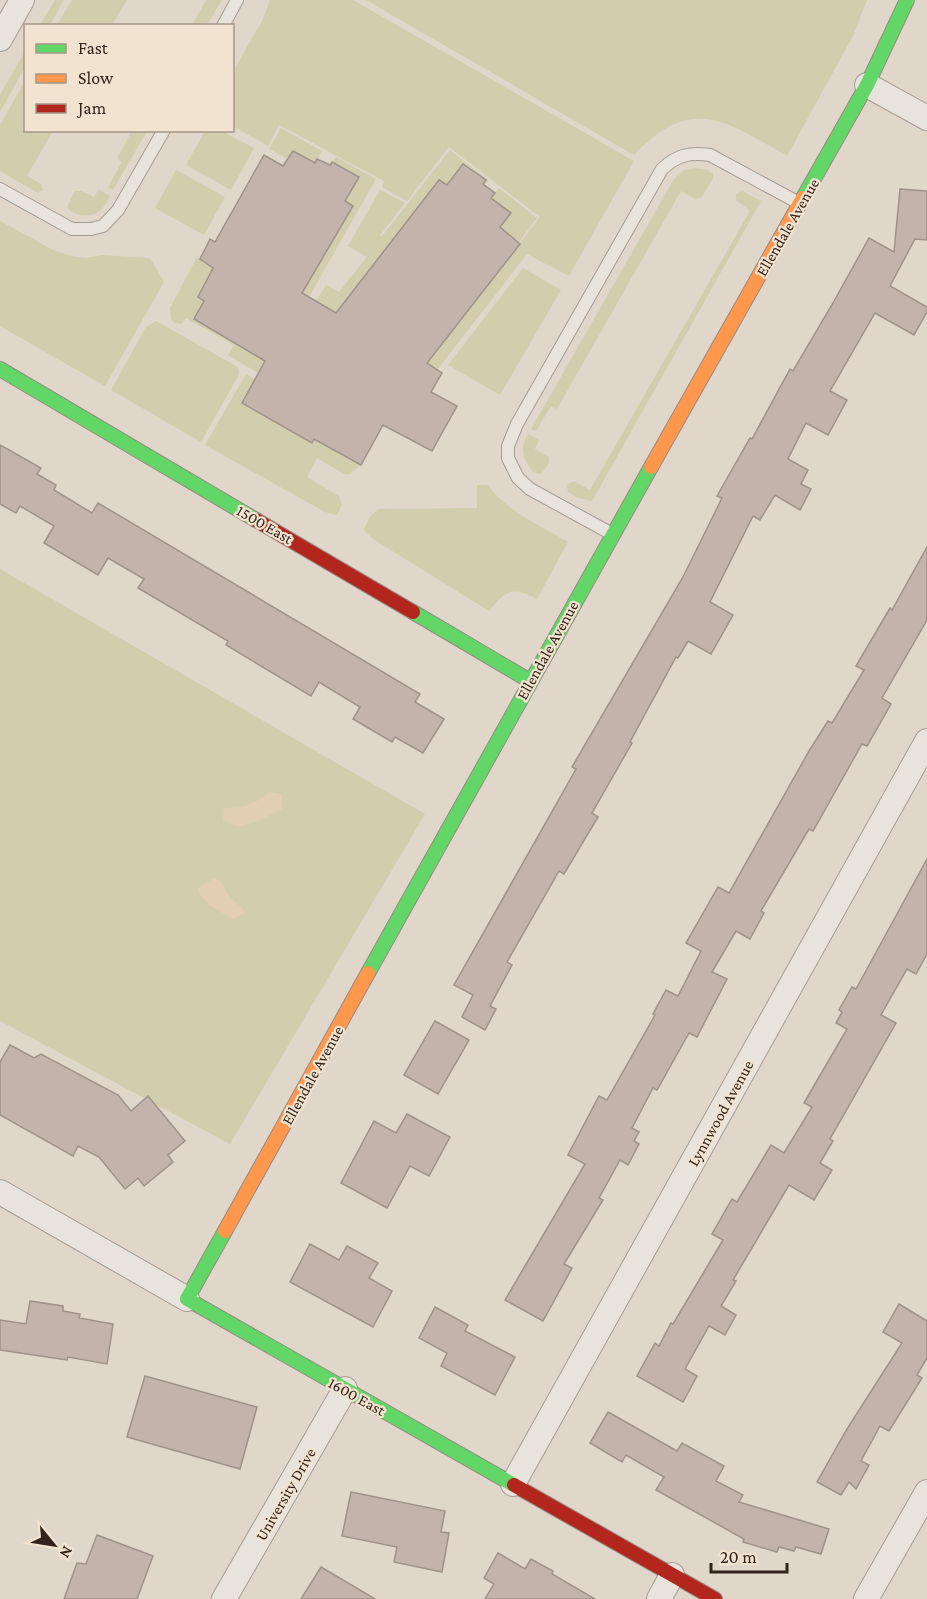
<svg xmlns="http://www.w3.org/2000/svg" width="927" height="1599" font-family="'Crimson Pro',serif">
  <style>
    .green { fill: #d2cdad }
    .sand { fill: #e2ceb3 }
    .building { fill: #c3b4ab; stroke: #9f928a; stroke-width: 1.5 }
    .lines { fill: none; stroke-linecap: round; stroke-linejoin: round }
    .lane-casing { stroke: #a59c94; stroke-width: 14 }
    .street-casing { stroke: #a59c94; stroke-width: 26 }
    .fast-casing { stroke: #958c84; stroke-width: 16 }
    .slow-casing { stroke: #958c84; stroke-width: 16 }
    .jam-casing { stroke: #958c84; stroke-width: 16 }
    .lane { stroke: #e8e3db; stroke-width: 12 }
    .street { stroke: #e8e3db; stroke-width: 24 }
    .fast { stroke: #63d668; stroke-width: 14 }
    .slow { stroke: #ff974d; stroke-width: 14 }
    .jam { stroke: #b3261e; stroke-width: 14 }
    .labels { text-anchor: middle; stroke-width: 4.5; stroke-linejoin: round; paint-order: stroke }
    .street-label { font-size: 16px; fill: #32241d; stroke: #f1e3d0 }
  </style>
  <rect width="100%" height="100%" fill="#e0d6ca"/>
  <g class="green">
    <path d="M55 0H64L50 25H40Z"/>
    <path d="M72 0H127L112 25H57Z"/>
    <path d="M206 0H222L207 25H192Z"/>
    <path d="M270 0H353L634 161 569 276 527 254 437 370 427 363 540 217 449 147 407 201 382 187 384 181 279 125 268 146 233 126V72L263 19Z"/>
    <path d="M366 0H867L853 36 787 156C726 121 691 94 634 155Z"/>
    <path d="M25 51V67L0 112V95Z"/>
    <path d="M25 81 26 130 53 131 27 176 41 184 43 190 38 193 0 171V125Z"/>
    <path d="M281 128 322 151 315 163 288 159 269 149Z"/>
    <path d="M132 131H147L113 190 108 187 122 162 117 158Z"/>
    <path d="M205 131H222L254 148 231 190 186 165Z"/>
    <path d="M450 150 488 180 485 185V180L463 164 447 185 439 180 336 313 316 301 326 285 339 292 367 257 348 246 380 190 405 203 380 235 382 236Z"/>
    <path d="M336 157 376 179 309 297 302 293 358 177 332 162Z"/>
    <path d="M693 168 706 169 713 174V178L702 197 695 199 681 191 557 409 551 406 536 431 531 429 674 179 684 170Z"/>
    <path d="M176 170 225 197 204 235 155 208Z"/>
    <path d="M499 188 537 218 518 243 500 227 510 213 491 198Z"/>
    <path d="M99 189 110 196C107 202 104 208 98 212 89 218 72 216 67 207L75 191H81L94 197Z"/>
    <path d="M742 191 761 201 592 501 578 498 568 492 567 485 574 481 590 490 750 211 736 200V194Z"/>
    <path d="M0 221 53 250 71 256 86 258 102 255 150 258 164 282 105 386 0 326Z"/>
    <path d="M197 257 213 268 198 297 204 301 194 319 265 361 258 373 228 355 234 345 186 318 182 324 174 323 171 319 170 308Z"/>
    <path d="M523 268 561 290 500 395 448 365Z"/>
    <path d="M156 321 236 366 239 370 238 376 201 442 111 390 146 327Z"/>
    <path d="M246 374 254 379 242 403 312 443 321 428 334 450 361 465 350 474H344L317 458 307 477 339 496 342 505 337 515 325 512 205 445Z"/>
    <path d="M528 434 539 440 535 449 549 457V463L541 474 533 472C523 458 519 450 528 434Z"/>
    <path d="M477 485H488C507 512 540 525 568 542L537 599C512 586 506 590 489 611L373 539 364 530 369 518 378 509 477 508Z"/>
    <path d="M0 569 425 814 230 1144 0 1021Z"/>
  </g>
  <g class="sand">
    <path d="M269 792 282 794V809L258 821 238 827 223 820 224 808C245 808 253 805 269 792Z"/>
    <path d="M215 878C224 883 223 886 228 894 233 902 241 904 245 913L234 919C221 912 202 904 198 889L207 882Z"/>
  </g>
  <g class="building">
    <path d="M293 151 315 163 317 159 330 165 332 162 359 177 345 201 353 206 302 293 336 313 439 180 447 185 463 164 486 180 483 184 495 193 491 198 511 213 500 227 520 244 427 363 442 373 431 392 457 406 432 451 383 425 361 465 314 439 312 443 242 403 265 361 194 319 204 301 198 297 213 268 200 259 210 239 215 242 264 155 283 166Z"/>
    <path d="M900 189 927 191V240L915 239 890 286 927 307V312L914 335 875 313 830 391 847 400 828 435 806 423 788 459 808 470 801 484 811 489 800 510 775 495 760 520 753 516 710 602 733 615 711 654 688 641 678 658 676 657 630 742 632 743 592 813 598 817 564 874 559 871 507 962 512 965 490 1006 496 1009 485 1030 462 1017 473 995 454 985 576 769 572 767 683 577 722 498 717 496 750 438 752 439 790 369 793 371 833 303 869 238 894 252Z"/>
    <path d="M0 445 41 468 37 474 56 485 54 490 92 513 98 503 420 694 415 702 444 719 423 753 395 737 392 742 353 719 360 707 319 682 311 696 226 645 228 641 138 588 144 579 108 558 98 575 44 543 54 526 20 506 16 513 0 504Z"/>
    <path d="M927 547V620L882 698 891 704 867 746 862 744 813 831 809 829 761 911 764 913 750 939 736 931 712 972 727 979 697 1037 689 1033 657 1090 653 1088 632 1128 639 1132 634 1141 639 1144 628 1165 620 1160 599 1198 603 1200 564 1264 572 1268 543 1321 505 1300 585 1164 568 1155 599 1096 607 1100 655 1015 653 1014 666 990 678 996 701 951 686 943 718 887 729 893 809 751 828 721 832 723 864 670 856 666 890 608 892 610Z"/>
    <path d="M927 859V954L916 974 907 969 881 1015 896 1023 830 1139 833 1141 820 1163 832 1170 814 1200 789 1185 733 1280 736 1281 721 1306 736 1315 725 1335 709 1326 685 1369 697 1376 683 1402 637 1376 655 1343 659 1346 671 1323 673 1324 723 1240 712 1234 732 1199 737 1202 771 1145 784 1153 812 1107 804 1103 847 1029 836 1023 842 1012 839 1010 852 987 856 989Z"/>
    <path d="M435 1021 469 1040 438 1094 404 1075Z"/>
    <path d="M10 1045 34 1058 41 1054 118 1095 131 1111 148 1096 185 1141 168 1155 173 1162 144 1186 138 1178 125 1189 99 1157 78 1146 73 1156 0 1115V1062Z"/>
    <path d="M407 1114 450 1137 429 1176 410 1166 387 1208 341 1183 374 1121 396 1133Z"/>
    <path d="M310 1244 339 1260 347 1246 378 1263 369 1278 392 1291 373 1327 290 1282Z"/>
    <path d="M30 1301 63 1306V1311L80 1314 79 1318 113 1324 107 1364 68 1357 67 1360 0 1350V1320L26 1324Z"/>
    <path d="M899 1304 927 1321V1358L917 1375 922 1378 889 1431 880 1426 861 1461 869 1465 856 1489 849 1482 841 1495 817 1482 847 1429 902 1343 883 1332Z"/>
    <path d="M435 1307 468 1325 465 1331 515 1357 495 1395 441 1366 447 1353 419 1338Z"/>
    <path d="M145 1376 257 1407 240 1469 127 1437Z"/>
    <path d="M608 1412 677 1451 682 1443 724 1466 716 1481 743 1495 739 1502 829 1529 821 1554 796 1547 794 1551 779 1547 777 1552 743 1542 744 1539 656 1490 664 1477 626 1455 622 1462 590 1443Z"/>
    <path d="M351 1492 445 1511 441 1532 449 1533 442 1572 394 1562 397 1547 342 1536Z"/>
    <path d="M97 1535 153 1556 137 1599H64L77 1563 86 1564Z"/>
    <path d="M498 1553 525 1569 531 1559 553 1571 552 1574 595 1599H485L494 1584 484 1578Z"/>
    <path d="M321 1567 375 1599H301Z"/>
  </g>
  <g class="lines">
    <defs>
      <g id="lane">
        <path d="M223 26 237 0"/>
        <path d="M0 189 72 229H91L103 226 118 210 164 130"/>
        <path d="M612 534 530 489 518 478 508 458V446L517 424 662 169C677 155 690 152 710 155L799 203"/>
      </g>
      <g id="street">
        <path d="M0 39 22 0"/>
        <path d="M867 85 927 118"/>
        <path d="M0 1192 187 1299"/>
        <path d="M513 1484 927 741"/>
        <path d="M224 1599 345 1389"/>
        <path d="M659 1599 672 1575"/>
        <path d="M866 1599 927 1492"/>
      </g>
      <g id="fast">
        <path d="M803 198 867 85 907 0"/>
        <path d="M0 369 256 520"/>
        <path d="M413 612 530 681"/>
        <path d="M368 973 651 467"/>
        <path d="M225 1231 187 1299 514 1485"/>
      </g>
      <g id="slow">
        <path d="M651 467 803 198"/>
        <path d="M225 1231 368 973"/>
      </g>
      <g id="jam">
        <path d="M256 520 413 612"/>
        <path d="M514 1485 715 1599"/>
      </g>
    </defs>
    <use href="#lane" class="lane-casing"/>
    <use href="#street" class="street-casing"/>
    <use href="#fast" class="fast-casing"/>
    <use href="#slow" class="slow-casing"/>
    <use href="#jam" class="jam-casing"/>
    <use href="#lane" class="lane"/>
    <use href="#street" class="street"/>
    <use href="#fast" class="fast"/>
    <use href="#slow" class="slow"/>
    <use href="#jam" class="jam"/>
  </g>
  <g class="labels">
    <g class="street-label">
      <text transform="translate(787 227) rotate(-60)" y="6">Ellendale Avenue</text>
      <text transform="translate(265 524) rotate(30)" y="6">1500 East</text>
      <text transform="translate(547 650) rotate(-61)" y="6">Ellendale Avenue</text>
      <text transform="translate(312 1075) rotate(-61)" y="6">Ellendale Avenue</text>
      <text transform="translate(720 1113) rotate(-61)" y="6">Lynnwood Avenue</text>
      <text transform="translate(357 1396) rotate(29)" y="6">1600 East</text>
      <text transform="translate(285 1494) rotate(-60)" y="6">University Drive</text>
    </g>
  </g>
  <rect x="24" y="24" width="210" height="108" fill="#f1e3d0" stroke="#a59788" stroke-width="1.5"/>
  <rect x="36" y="44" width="30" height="9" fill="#63d668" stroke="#a59788" stroke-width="1.5"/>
  <text x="78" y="54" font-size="18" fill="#32241d">Fast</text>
  <rect x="36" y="74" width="30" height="9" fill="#ff974d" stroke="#a59788" stroke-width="1.5"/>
  <text x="78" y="84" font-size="18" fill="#32241d">Slow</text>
  <rect x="36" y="104" width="30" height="9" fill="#b3261e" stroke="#a59788" stroke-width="1.5"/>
  <text x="78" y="114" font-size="18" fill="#32241d">Jam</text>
  <g transform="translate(54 1545) rotate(120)" stroke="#f1e3d0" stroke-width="4.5" paint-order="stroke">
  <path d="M0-4.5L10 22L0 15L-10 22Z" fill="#32241d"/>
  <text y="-9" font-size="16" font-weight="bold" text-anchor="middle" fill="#32241d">N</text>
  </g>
  <path d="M711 1563v9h76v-9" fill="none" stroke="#32241d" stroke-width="3"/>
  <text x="720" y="1563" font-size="18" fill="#32241d" stroke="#f1e3d0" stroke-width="4.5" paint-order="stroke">20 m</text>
</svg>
